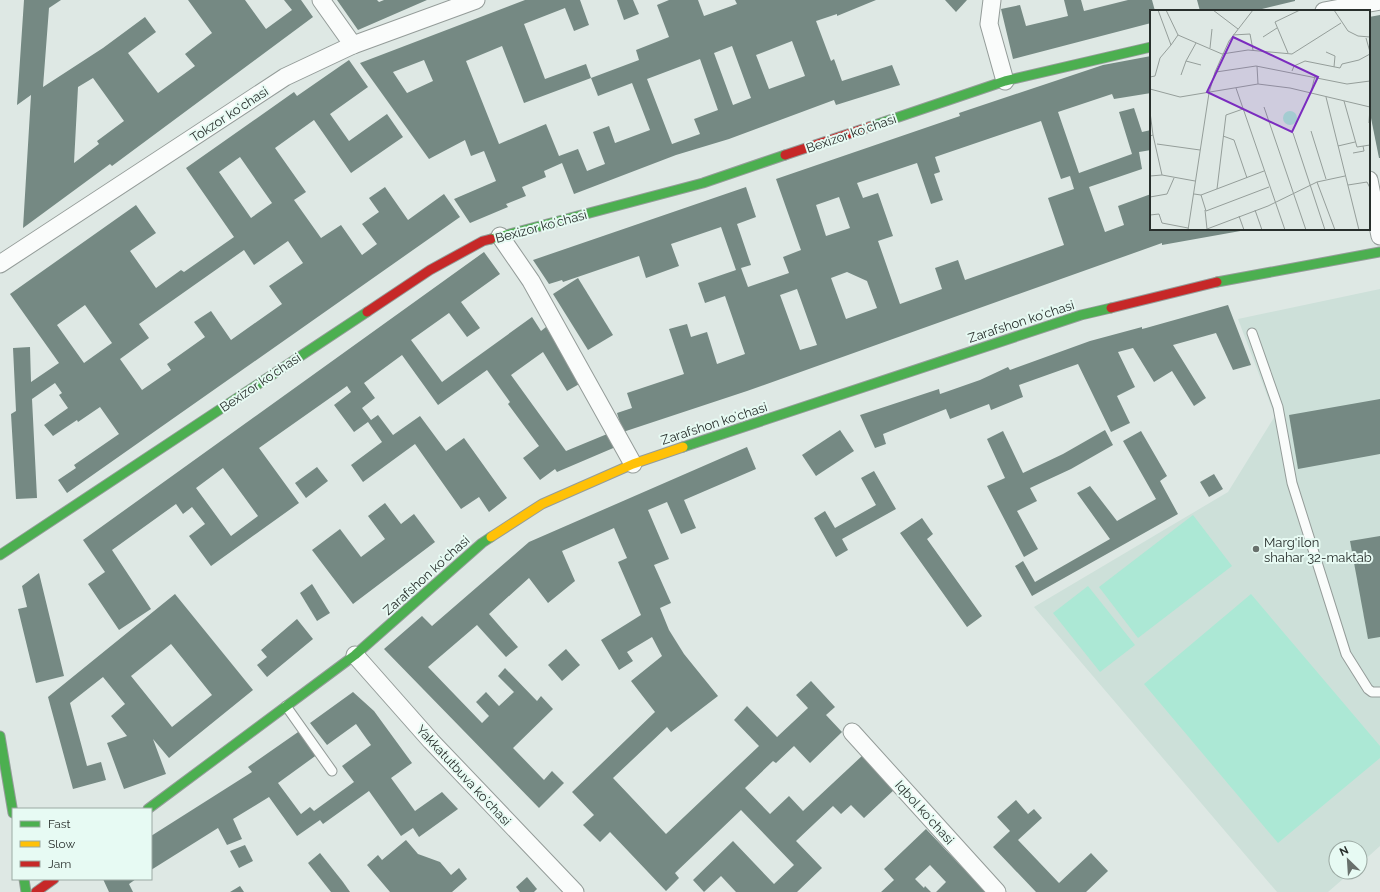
<svg xmlns="http://www.w3.org/2000/svg" width="1380" height="892" font-family="Raleway,sans-serif">
  <style>
    .built { fill: #cde0d9 }
    .pitch { fill: #ace8d5 }
    .building { fill: #758983; fill-rule: evenodd }
    .lines { fill: none; stroke-linecap: round; stroke-linejoin: round }
    .lane-casing { stroke: #949c99; stroke-width: 11 }
    .street-casing { stroke: #949c99; stroke-width: 19 }
    .fast-casing { stroke: #949c99; stroke-width: 11 }
    .slow-casing { stroke: #949c99; stroke-width: 11 }
    .jam-casing { stroke: #949c99; stroke-width: 11 }
    .lane { stroke: #fafcfb; stroke-width: 9 }
    .street { stroke: #fafcfb; stroke-width: 17 }
    .fast { stroke: #4caf50; stroke-width: 9 }
    .slow { stroke: #ffc107; stroke-width: 9 }
    .jam { stroke: #c62828; stroke-width: 9 }
    .poi-dot { fill: #68706c; stroke: #e7faf3; stroke-width: 1.5 }
    .labels { text-anchor: middle; stroke-width: 4; stroke-linejoin: round; paint-order: stroke }
    .street-label { font-size: 13px; fill: #282f2c; stroke: #e7faf3 }
    .poi-label { font-size: 13px; fill: #282f2c; stroke: #e7faf3; text-anchor: start }
    .inset-road { fill: none; stroke: #959e9a; stroke-width: 1 }
    .view { fill: #7b2cbf; fill-opacity: 0.15; stroke: #7b2cbf; stroke-width: 2 }
    .inset-edge { fill: none; stroke: #282f2c; stroke-width: 2 }
  </style>
  <rect width="100%" height="100%" fill="#dee8e4"/>
  <path class="built" d="M1380 289V846L1360 864V848H1336V872H1351L1328 892H1277L1034 607 1228 492 1275 416 1238 319Z"/>
  <g class="pitch">
    <path d="M1193 515 1232 566 1138 638 1099 587Z"/>
    <path d="M1088 586 1135 645 1100 672 1053 613Z"/>
    <path d="M1251 594 1380 746V758L1278 843 1144 684Z"/>
  </g>
  <g class="building">
    <path d="M24 0H61L49 8 43 87 103 48 145 17 156 32 128 53 158 93 195 66 185 54 212 33 188 0H245L266 29 292 10 284 0H301L313 17 112 166 110 164 23 228 31 95 17 105ZM93 78 124 121 97 141 99 144 74 163 78 87Z"/>
    <path d="M337 0H377L379 2 384 0H427L358 30Z"/>
    <path d="M525 0H580L589 25 574 31 565 8 524 24 545 79 586 64 591 78 639 60 636 50 669 37 657 5 669 0H698L704 16 737 4 735 0H876L837 16V14L816 21 831 61 834 59 842 81 892 65 900 85 836 105 834 100 729 139 676 155 574 194 562 163 544 171 546 177 522 187 526 196 506 204 508 207 470 223 454 199 496 181 484 151 471 156 465 140 429 159 360 63ZM792 41 805 76 769 89 756 55ZM502 46 524 103 591 78 598 96 632 83 650 130 615 143 609 126 593 132 605 164 587 171 578 149 559 156 546 124 499 144 466 61ZM732 46 751 98 733 105 714 53ZM700 59 718 110 694 119 700 134 672 144 647 79ZM424 60 433 81 407 93 393 72Z"/>
    <path d="M617 0H633L639 14 624 20Z"/>
    <path d="M945 0H967L956 12Z"/>
    <path d="M1064 0H1081L1084 11 1128 0H1152L1155 11H1151V23L1013 59 1001 9 1020 5 1026 26 1068 16Z"/>
    <path d="M1197 0H1295V1L1254 11H1200Z"/>
    <path d="M1380 15V158H1379L1369 108V17Z"/>
    <path d="M1151 56V93L1114 99 1112 94 1058 112 1079 173 1132 154 1119 112 1134 108 1142 132 1151 130V150L1139 152 1142 169 1089 187 1105 232 1124 225 1118 206 1151 194V229L1246 230 1162 245V243L747 391 623 432 617 413 632 408 627 393 684 374 669 329 687 324 691 337 707 332 717 364 745 354 725 296 705 303 698 283 736 270 721 227 671 244 679 266 646 278 639 256 563 282 562 280 549 284 533 260 746 187 756 217 737 224 751 265 741 268 748 287 789 273 783 257 801 250 776 179 960 116 959 113 1103 65ZM1041 121 1061 179 1070 176 1074 189 1048 198 1064 245 965 280 958 260 935 268 942 289 900 304 878 241 893 236 878 193 863 198 857 183 917 163 931 204 943 200 934 174 940 172 935 157ZM839 197 850 228 826 236 816 205ZM847 272 867 281 877 308 846 319 831 278ZM797 289 817 345 800 350 780 295Z"/>
    <path d="M349 60 368 87 330 114 349 141 387 114 403 137 351 173 314 120 275 148 306 192 294 200 321 238 341 225 362 255 377 244 362 224 379 212 369 198 385 187 408 220 444 194 460 217 67 493 58 480 76 468 74 465 119 434 100 407 78 422 77 420 53 436 44 425 68 408 59 395 62 393 55 383 32 399 37 498 16 499 11 414 16 411 13 348 30 347 31 382 59 363 10 294 136 205 156 233 130 251 156 288 181 270 184 272 234 237 186 168 294 92 297 96ZM240 157 272 203 251 218 219 172ZM288 241 303 263 269 286 282 304 231 340 211 311 194 322 205 337 167 364 171 370 142 390 120 359 149 338 139 324 244 250 254 265ZM85 305 112 343 84 363 57 325Z"/>
    <path d="M484 252 500 274 461 302 480 328 467 337 449 313 411 340 442 382 532 317 541 331 546 327 581 383 567 391 543 352 511 375 566 451 612 432 618 446 557 472 555 469 540 480 523 458 539 446 508 404 510 402 487 370 438 405 402 355 364 383 375 398 362 408 371 420 378 415 393 435 420 416 446 451 464 438 507 498 489 512 479 497 461 509 415 444 363 482 351 465 382 442 368 422 354 432 334 405 351 392 347 386 259 448 299 503 211 566 189 536 205 524 192 507 183 514 176 504 112 550 151 609 119 630 88 584 105 572 83 540ZM223 468 258 516 231 536 196 488Z"/>
    <path d="M578 278 613 335 588 350 553 294Z"/>
    <path d="M1228 305 1251 365 1233 370 1216 333 1173 345 1206 398 1194 406 1172 371 1154 382 1133 348 1118 352 1135 387 1117 396 1130 423 1111 432 1078 364 1019 385 1023 397 991 410 989 404 950 419 946 409 883 434 886 444 875 448 860 415 939 389 940 394 980 380 1008 367 1010 370 1090 341 1142 327V329L1146 328Z"/>
    <path d="M1380 399V454L1298 469 1289 415Z"/>
    <path d="M840 430 854 451 816 476 802 455Z"/>
    <path d="M1105 430 1113 445 1071 469 1030 488 1037 501 1017 511 1038 549 1024 557 987 486 1005 478 987 439 1003 431 1023 473 1063 454Z"/>
    <path d="M1141 431 1167 476 1160 481 1178 514 1032 596 1015 566 1023 561 1035 582 1110 539 1077 493 1090 486 1117 521 1156 499 1123 441Z"/>
    <path d="M747 447 756 469 684 500 696 528 681 534 667 502 648 510 669 559 654 565 671 603 660 608 669 630 684 654 718 696 671 732 667 727 613 778 666 834 759 746 734 720 747 706 777 737 808 708 796 695 811 681 835 707 826 715 842 732 810 763 794 746 776 763 773 761 745 788 770 814 789 796 803 811 863 755 895 789 864 818 851 805 841 814 833 806 796 841 822 868 797 892H736L721 876 704 892 693 880 733 841 774 884 794 865 741 810 675 873 679 878 666 891 610 832 600 842 583 825 594 815 572 792 655 712 631 681 662 656 652 637 627 652 633 661 619 670 601 640 641 615 618 562 627 558 614 528 562 551 575 581 548 603 529 578 489 614 518 647 506 657 477 625 428 667 482 723 489 716 476 702 486 692 499 706 514 692 498 676 505 668 537 701 541 696 553 709 513 748 544 780 552 771 564 783 539 808 384 649 422 616 432 626 529 542Z"/>
    <path d="M317 467 328 481 306 498 295 483Z"/>
    <path d="M874 471 896 509 842 539 848 550 836 557 814 518 825 511 835 528 876 505 861 478Z"/>
    <path d="M1214 474 1223 489 1209 497 1200 482Z"/>
    <path d="M385 503 401 524 414 514 435 542 353 604 312 550 340 529 361 557 385 539 368 516Z"/>
    <path d="M922 518 933 534 927 539 982 616 967 627 900 533Z"/>
    <path d="M1380 536V637L1368 639 1350 541Z"/>
    <path d="M39 573 64 676 36 683 18 609 27 607 22 586Z"/>
    <path d="M312 584 330 613 317 621 300 593Z"/>
    <path d="M175 594 253 690 169 758 153 739 166 774 124 789 107 743 127 736 111 716 125 704 103 677 70 703 87 766 101 762 106 780 73 789 48 697ZM171 644 212 695 172 727 131 676Z"/>
    <path d="M297 619 313 639 267 677 257 665 267 657 261 650Z"/>
    <path d="M566 649 580 665 562 681 548 665Z"/>
    <path d="M353 692 374 711 412 763 391 778 415 811 442 792 458 809 419 837 413 828 401 836 369 791 323 824 320 820 297 836 269 797 233 819 242 839 227 845 218 828 151 870V836L252 772 248 767 301 730 318 754 278 783 301 814 310 807 314 811 354 782 342 766 371 745 356 724 327 745 310 723Z"/>
    <path d="M1016 800 1028 814 1034 809 1042 818 1018 840 1059 883 1091 853 1108 871 1086 892H1036L993 847 1010 831 997 817Z"/>
    <path d="M926 829 979 885 985 892H936L946 882 930 865 915 879 924 888 925 886 931 892H881L894 880 884 869Z"/>
    <path d="M406 840 418 854 440 862 451 875 459 868 467 879 452 892H390L367 865 378 855 382 860Z"/>
    <path d="M245 845 253 861 239 868 230 851Z"/>
    <path d="M320 853 343 882 350 892H331L308 863Z"/>
    <path d="M527 877 537 889 534 892H520L516 887Z"/>
    <path d="M103 879H136L129 884 133 892H109Z"/>
    <path d="M240 886 244 892H230Z"/>
  </g>
  <g class="lines">
    <defs>
      <g id="lane">
        <path d="M1252 333 1278 407 1292 483 1346 654 1368 689 1372 692H1380"/>
        <path d="M286 706 332 771"/>
      </g>
      <g id="street">
        <path d="M321 0 353 45"/>
        <path d="M992 0 989 24 1005 81"/>
        <path d="M1324 11 1380 1"/>
        <path d="M1369 180 1380 236"/>
        <path d="M500 236 531 281 633 464"/>
        <path d="M0 264 285 77 353 45 476 0"/>
        <path d="M355 655 431 741 575 892"/>
        <path d="M852 732 997 892"/>
      </g>
      <g id="fast">
        <path d="M872 126 1005 81 1151 47"/>
        <path d="M491 239 703 183 785 155"/>
        <path d="M1217 282 1380 252"/>
        <path d="M683 447 1081 315 1111 308"/>
        <path d="M0 555 367 312"/>
        <path d="M0 736 13 813"/>
        <path d="M148 809 355 655 482 543 491 537"/>
        <path d="M24 879 26 892"/>
      </g>
      <path id="slow" d="M491 537 542 504 633 464 683 447"/>
      <g id="jam">
        <path d="M785 155 872 126"/>
        <path d="M1111 308 1217 282"/>
        <path d="M367 312 430 270 483 241 491 239"/>
        <path d="M36 892 54 879"/>
      </g>
    </defs>
    <use href="#lane" class="lane-casing"/>
    <use href="#street" class="street-casing"/>
    <use href="#fast" class="fast-casing"/>
    <use href="#slow" class="slow-casing"/>
    <use href="#jam" class="jam-casing"/>
    <use href="#lane" class="lane"/>
    <use href="#street" class="street"/>
    <use href="#fast" class="fast"/>
    <use href="#slow" class="slow"/>
    <use href="#jam" class="jam"/>
  </g>
  <circle class="poi-dot" cx="1256" cy="549" r="4"/>
  <g class="labels">
    <g class="street-label">
      <text transform="translate(229 114) rotate(-33)" y="5">Tokzor koʻchasi</text>
      <text transform="translate(851 133) rotate(-19)" y="5">Bexizor koʻchasi</text>
      <text transform="translate(541 226) rotate(-15)" y="5">Bexizor koʻchasi</text>
      <text transform="translate(1021 321) rotate(-18)" y="5">Zarafshon koʻchasi</text>
      <text transform="translate(260 382) rotate(-34)" y="5">Bexizor koʻchasi</text>
      <text transform="translate(714 423) rotate(-18)" y="5">Zarafshon koʻchasi</text>
      <text transform="translate(426 575) rotate(-42)" y="5">Zarafshon koʻchasi</text>
      <text transform="translate(464 775) rotate(47)" y="5">Yakkatutbuva koʻchasi</text>
      <text transform="translate(925 812) rotate(48)" y="5">Iqbol koʻchasi</text>
    </g>
    <g class="poi-label">
      <text x="1264" y="547">Marg'ilon<tspan x="1264" dy="15">shahar 32-maktab</tspan></text>
    </g>
  </g>
  <g transform="translate(1150 10)">
    <rect width="220" height="220" fill="#dee8e4"/>
    <path d="M133 108a7 7 0 1 1 14 0a7 7 0 1 1-14 0Z" fill="#ace8d5"/>
    <path class="inset-road" d="M8 0 21 35 28 25M16 0 28 25 72 44 98 40 142 44 191 13M63 0 88 19M184 0 198 21 208 26 220 27M83 25 100 24 103 40M113 27 127 18M216 28 220 42M60 38 62 19M176 42 185 46 184 57M138 43 125 12 150 0M36 51 46 33M107 56 108 74M142 61 144 56 155 51 190 58 192 54 209 50 220 44M66 62 106 56 197 74 220 71M31 65 36 51 51 55M0 67 5 66 10 48 21 35M86 78 135 220M0 79 30 87 108 74 140 78 220 97M161 82 165 66M176 87 209 220M194 91 207 137 220 135M114 97 156 220M0 102 3 125M219 113 220 97M161 121 176 169M143 123 175 220M0 126 3 125 12 165 45 171M73 126 84 130 97 168M7 134 50 140M188 136 205 132M203 143 214 141 213 136M0 166 12 165M167 172 185 220M198 175 217 172 220 178M67 179 76 105 93 99M44 184 51 185 114 161M51 185 56 201 119 177M0 187 17 184 24 168M55 200 57 219 118 196 167 172 195 166M105 200 112 220M0 205 9 204 12 213 38 218M89 206 94 220M38 220 59 83 65 62 79 31 103 0"/>
    <path class="view" d="M83 27 168 67 142 122 57 82Z"/>
    <rect width="220" height="220" class="inset-edge"/>
  </g>
  <rect x="12" y="808" width="140" height="72" fill="#e7faf3" stroke="#9ba9a3"/>
  <rect x="20" y="821" width="20" height="6" fill="#4caf50" stroke="#9ba9a3"/>
  <text x="48" y="828" font-size="12" fill="#282f2c">Fast</text>
  <rect x="20" y="841" width="20" height="6" fill="#ffc107" stroke="#9ba9a3"/>
  <text x="48" y="848" font-size="12" fill="#282f2c">Slow</text>
  <rect x="20" y="861" width="20" height="6" fill="#c62828" stroke="#9ba9a3"/>
  <text x="48" y="868" font-size="12" fill="#282f2c">Jam</text>
  <g transform="translate(1348 860) rotate(335)"><circle r="19" fill="#e7faf3" stroke="#9ba9a3"/>
  <path d="M0-3L7 15L0 10L-7 15Z" fill="#68706c"/>
  <text y="-6" font-size="11" font-weight="bold" text-anchor="middle" fill="#282f2c">N</text>
  </g>
</svg>
